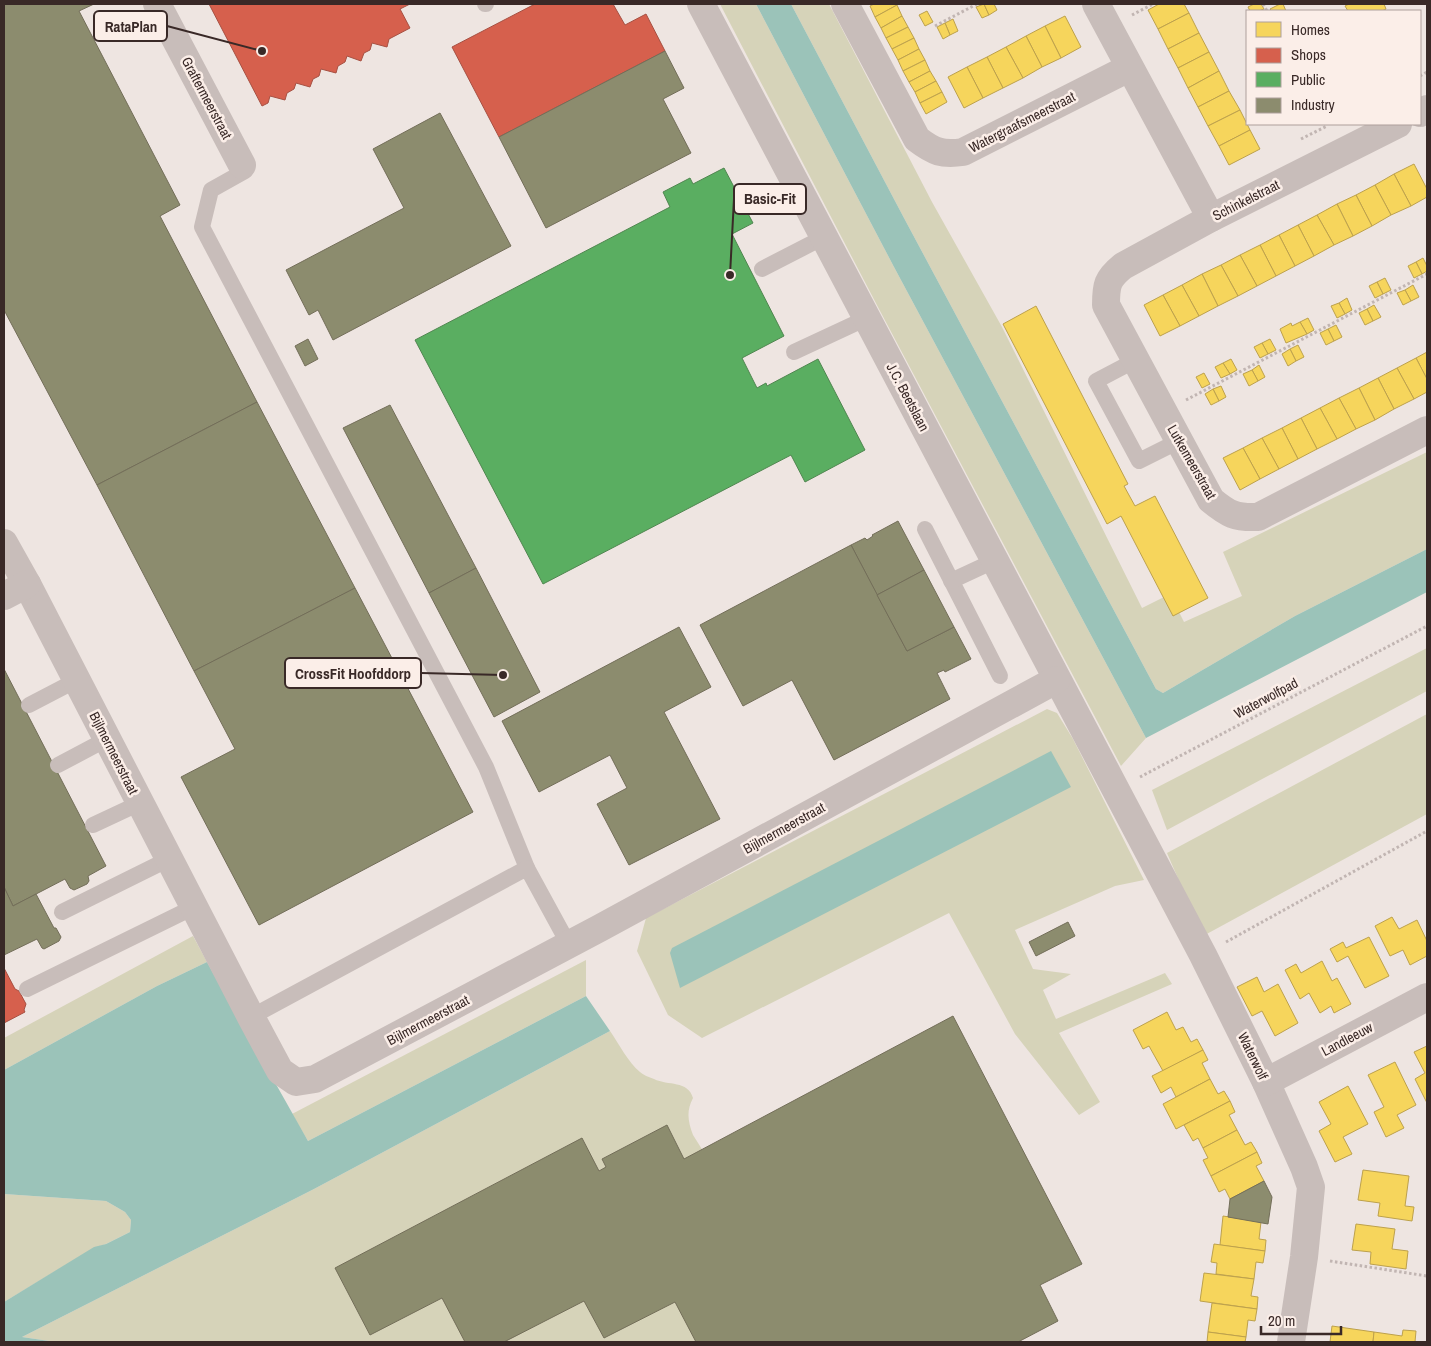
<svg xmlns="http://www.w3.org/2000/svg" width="1431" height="1346" font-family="'Archivo Narrow',sans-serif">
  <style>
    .green { fill: #d6d3b9 }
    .water { fill: #9bc3b9 }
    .homes { fill: #f6d55c; stroke: #bda14c }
    .shops { fill: #d6604d; stroke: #a75042 }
    .public { fill: #5aae61; stroke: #508650 }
    .industry { fill: #8c8c6e; stroke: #736e59 }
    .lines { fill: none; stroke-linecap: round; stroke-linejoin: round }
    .path { stroke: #c1b5b2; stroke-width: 3; stroke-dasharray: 2.5 2.5; stroke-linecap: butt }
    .lane { stroke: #c8bdba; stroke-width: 16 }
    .street { stroke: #c8bdba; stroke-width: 28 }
    .labels { text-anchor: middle; stroke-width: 5; stroke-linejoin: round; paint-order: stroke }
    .street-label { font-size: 14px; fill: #392927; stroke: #fbeee8 }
    .leader { fill: none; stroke: #392927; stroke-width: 2 }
    .callout-dot { fill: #392927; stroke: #fbeee8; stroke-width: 2 }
    .callout { fill: #fbeee8; stroke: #392927; stroke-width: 2 }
    .callout-label { font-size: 15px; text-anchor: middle; font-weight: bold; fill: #392927 }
  </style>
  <rect width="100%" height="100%" fill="#eee5e1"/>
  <g class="green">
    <path d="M720 4H756L894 267 1146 738 1121 766 879 309Z"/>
    <path d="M791 4H829L932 202 1002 327 1142 608 1170 594 1184 622 1242 596 1223 552 1427 452V549L1295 616 1163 693 1156 689 904 218Z"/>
    <path d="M1427 648V691L1167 830 1152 790Z"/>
    <path d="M1047 709 1057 713 1073 739 1144 880 1115 886 1015 930 1033 969 1071 974 1043 990 1056 1019 1165 973 1172 984 1059 1033 1100 1102 1079 1115 1015 1034 949 913 702 1038 668 1015 637 951 646 918Z"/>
    <path d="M1427 714V814L1203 936 1167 853Z"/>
    <path d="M193 936 207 962 157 986 4 1070V1038Z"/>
    <path d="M586 960V996L308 1141 292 1114Z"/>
    <path d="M610 1031C619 1044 628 1062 640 1072 643 1075 649 1077 654 1079 668 1086 688 1080 693 1098 686 1111 688 1122 693 1135L729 1192 812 1342H56L22 1337 314 1189Z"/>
    <path d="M4 1194 106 1201 125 1212 131 1220 130 1232 106 1244 94 1248 4 1302Z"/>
  </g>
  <g class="water">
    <path d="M756 4H791L904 218 1156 689 1163 693 1295 616 1427 549V592L1146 738 894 267Z"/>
    <path d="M1051 751 1071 787 680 988 670 953 672 948Z"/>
    <path d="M207 962 308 1141 586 996 610 1031 314 1189 22 1337 56 1342H4V1302L94 1247 106 1244 130 1232 131 1220 125 1212 106 1201 4 1194V1070L157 986Z"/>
  </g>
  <g class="homes">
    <path d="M874 4H896L897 5 875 17 870 6Z"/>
    <path d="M984 4 989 15 982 18 976 7Z"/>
    <path d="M984 4H994L997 10 989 15Z"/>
    <path d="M1159 4H1184L1189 13 1158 29 1148 10Z"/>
    <path d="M1254 4H1261L1264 9 1259 11H1250L1248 7Z"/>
    <path d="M1280 4H1283L1286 11H1272L1270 9Z"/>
    <path d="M1349 4H1384L1386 9 1382 11H1348L1345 6Z"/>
    <path d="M897 5 902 16 881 28 875 17Z"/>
    <path d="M927 11 933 22 925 26 919 15Z"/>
    <path d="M1189 13 1199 33 1168 49 1158 29Z"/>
    <path d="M902 16 908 27 886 38 881 28Z"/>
    <path d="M1065 16 1081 47 1061 58 1045 26Z"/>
    <path d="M953 19 958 31 950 35 945 23Z"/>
    <path d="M945 23 950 35 943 39 937 27Z"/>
    <path d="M1045 26 1061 58 1042 67 1026 36Z"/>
    <path d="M908 27 914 38 892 49 886 38Z"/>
    <path d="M1199 33 1209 52 1178 68 1168 49Z"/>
    <path d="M1026 36 1042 67 1023 78 1006 47Z"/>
    <path d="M914 38 919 49 898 60 892 49Z"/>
    <path d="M1006 47 1023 78 1003 88 987 57Z"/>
    <path d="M919 49 925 60 903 71 898 60Z"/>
    <path d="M1209 52 1219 71 1188 88 1178 68Z"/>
    <path d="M987 57 1003 88 983 98 967 67Z"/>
    <path d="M925 60 930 71 909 82 903 71Z"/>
    <path d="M967 67 983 98 964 108 948 77Z"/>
    <path d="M930 71 936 81 915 92 909 82Z"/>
    <path d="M1219 71 1229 91 1198 107 1188 88Z"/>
    <path d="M936 81 942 92 920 103 915 92Z"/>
    <path d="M1229 91 1240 110 1208 126 1198 107Z"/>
    <path d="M942 92 947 102 926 114 920 103Z"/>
    <path d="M1240 110 1250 130 1219 146 1208 126Z"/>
    <path d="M1250 130 1260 149 1229 165 1219 146Z"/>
    <path d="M1414 164 1427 189V197L1411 206 1394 174Z"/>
    <path d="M1394 174 1411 206 1391 215 1375 185Z"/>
    <path d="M1375 185 1391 215 1372 226 1356 195Z"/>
    <path d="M1356 195 1372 226 1353 236 1337 204Z"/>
    <path d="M1337 204 1353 236 1334 245 1317 215Z"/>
    <path d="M1317 215 1334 245 1314 256 1298 225Z"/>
    <path d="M1298 225 1314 256 1295 266 1279 235Z"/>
    <path d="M1279 235 1295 266 1276 276 1260 245Z"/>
    <path d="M1260 245 1276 276 1257 286 1240 255Z"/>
    <path d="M1240 255 1257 286 1238 296 1221 265Z"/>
    <path d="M1423 258 1427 266V271L1422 274 1416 262Z"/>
    <path d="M1416 262 1422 274 1414 278 1408 266Z"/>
    <path d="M1221 265 1238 296 1218 306 1202 274Z"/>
    <path d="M1202 274 1218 306 1199 316 1182 285Z"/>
    <path d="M1385 278 1391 290 1383 294 1377 282Z"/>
    <path d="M1377 282 1383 294 1375 298 1369 286Z"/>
    <path d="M1182 285 1199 316 1180 326 1163 295Z"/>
    <path d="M1413 285 1419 297 1411 301 1405 290Z"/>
    <path d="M1405 290 1411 301 1403 305 1397 293Z"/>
    <path d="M1163 295 1180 326 1160 336 1144 305Z"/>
    <path d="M1347 298 1352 310 1345 314 1339 303Z"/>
    <path d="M1339 303 1345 314 1337 318 1331 306Z"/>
    <path d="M1374 305 1381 317 1373 321 1367 309Z"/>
    <path d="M1036 306 1128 484 1124 486 1135 506 1155 496 1208 598 1173 616 1121 516 1107 524 1003 324Z"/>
    <path d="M1367 309 1373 321 1365 325 1359 313Z"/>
    <path d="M1308 318 1314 330 1307 334 1300 322Z"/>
    <path d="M1300 322 1307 334 1286 343 1280 329 1291 323 1292 326Z"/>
    <path d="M1336 325 1342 337 1334 341 1328 329Z"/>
    <path d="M1328 329 1334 341 1326 345 1320 333Z"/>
    <path d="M1270 339 1276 350 1268 354 1262 343Z"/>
    <path d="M1262 343 1268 354 1260 358 1254 347Z"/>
    <path d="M1298 345 1304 357 1296 361 1290 349Z"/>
    <path d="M1290 349 1296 361 1288 366 1282 354Z"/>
    <path d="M1427 352V379L1416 358Z"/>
    <path d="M1416 358 1427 379V392L1414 399 1397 368Z"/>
    <path d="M1231 359 1237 370 1230 374 1223 363Z"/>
    <path d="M1223 363 1230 374 1221 378 1215 367Z"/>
    <path d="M1259 365 1265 377 1258 381 1252 370Z"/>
    <path d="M1397 368 1414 399 1394 409 1378 378Z"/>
    <path d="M1252 370 1258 381 1249 386 1243 374Z"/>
    <path d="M1204 373 1210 384 1202 388 1196 377Z"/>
    <path d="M1378 378 1394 409 1375 420 1359 388Z"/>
    <path d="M1221 386 1226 397 1219 401 1213 389Z"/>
    <path d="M1359 388 1375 420 1356 429 1339 398Z"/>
    <path d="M1213 389 1219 401 1211 405 1205 394Z"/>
    <path d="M1339 398 1356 429 1337 439 1320 408Z"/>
    <path d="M1320 408 1337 439 1317 449 1301 418Z"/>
    <path d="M1301 418 1317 449 1298 459 1282 428Z"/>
    <path d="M1282 428 1298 459 1279 469 1262 438Z"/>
    <path d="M1262 438 1279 469 1260 479 1243 448Z"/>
    <path d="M1243 448 1260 479 1240 490 1223 458Z"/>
    <path d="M1392 917 1399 929 1417 920 1427 941V956L1410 965 1403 950 1390 956 1375 926Z"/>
    <path d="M1369 937 1389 976 1365 988 1348 956 1337 962 1330 949 1343 942 1346 948Z"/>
    <path d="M1322 961 1332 981 1337 978 1351 1004 1334 1013 1331 1006 1320 1013 1309 993 1300 999 1285 970 1296 964 1301 973Z"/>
    <path d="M1257 977 1264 992 1278 984 1298 1023 1275 1036 1262 1011 1252 1016 1237 987Z"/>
    <path d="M1167 1012 1176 1030 1183 1027 1191 1042 1197 1039 1203 1050 1163 1071 1149 1046 1143 1049 1133 1030Z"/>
    <path d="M1427 1046V1103L1415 1079 1425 1073 1414 1052Z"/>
    <path d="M1203 1050 1208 1060 1202 1063 1210 1079 1176 1097 1171 1087 1161 1093 1152 1076Z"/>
    <path d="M1395 1062 1416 1105 1397 1115 1404 1128 1386 1137 1374 1112 1384 1107 1368 1075Z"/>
    <path d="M1210 1079 1218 1094 1224 1091 1230 1101 1176 1129 1163 1104Z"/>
    <path d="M1348 1086 1368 1124 1343 1137 1352 1154 1335 1162 1319 1131 1331 1124 1319 1102Z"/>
    <path d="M1230 1101 1235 1112 1229 1115 1237 1130 1203 1148 1198 1138 1193 1141 1184 1125Z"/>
    <path d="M1237 1130 1245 1145 1251 1142 1257 1152 1211 1176 1203 1160 1208 1158 1203 1148Z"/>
    <path d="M1257 1152 1262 1163 1256 1166 1264 1181 1230 1199 1225 1189 1219 1192 1211 1176Z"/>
    <path d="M1363 1170 1409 1176 1405 1206 1414 1207 1412 1221 1378 1216 1380 1203 1358 1200Z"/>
    <path d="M1223 1216 1261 1222 1259 1239 1266 1240 1265 1251 1220 1245Z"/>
    <path d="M1356 1224 1395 1229 1392 1249 1408 1251 1406 1269 1370 1264 1371 1252 1352 1250Z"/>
    <path d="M1214 1244 1265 1251 1263 1263 1256 1262 1254 1279 1216 1274 1217 1263 1211 1262Z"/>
    <path d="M1204 1273 1254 1279 1251 1296 1258 1297 1257 1309 1200 1301Z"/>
    <path d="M1212 1303 1257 1309 1255 1321 1248 1320 1246 1337 1208 1332Z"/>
    <path d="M1332 1326 1374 1332 1373 1342H1330Z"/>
    <path d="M1403 1330 1416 1331 1415 1342H1373L1374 1332 1402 1336Z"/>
    <path d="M1208 1332 1246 1337 1245 1342H1207Z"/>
  </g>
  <g class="shops">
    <path d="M209 4H410L400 9 410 28 389 39 387 47 372 43 370 50 364 53 361 61 347 56 345 62 338 66 336 73 321 69 319 76 313 79 310 87 296 83 294 89 287 93 285 100 270 96 268 103 262 106Z"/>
    <path d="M535 4H613L625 25 646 14 665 51 499 137 452 47Z"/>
    <path d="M4 968 15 989 19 991 26 1004 24 1010 25 1012 4 1023Z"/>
  </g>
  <path class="public" d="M724 168 753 223 732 234 784 336 742 358 757 388 766 383 767 386 818 359 865 450 805 482 791 455 543 584 415 340 670 207 663 192 690 178 693 184Z"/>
  <g class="industry">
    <path d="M4 4H94L79 11 180 205 160 216 257 402 97 485 4 310Z"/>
    <path d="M665 51 684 88 663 99 691 153 546 228 499 137Z"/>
    <path d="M440 113 511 246 333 340 318 310 309 315 286 270 404 208 373 149Z"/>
    <path d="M308 339 318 359 305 366 295 346Z"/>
    <path d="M257 402 355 588 194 671 97 485Z"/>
    <path d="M390 405 476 568 429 593 343 428Z"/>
    <path d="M898 521 924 570 877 595 851 545 865 538 867 540 873 536 872 535Z"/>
    <path d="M851 545 907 651 954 627 971 659 945 672 944 670 937 673 950 699 834 760 792 680 743 706 700 625Z"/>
    <path d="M476 568 540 692 494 717 429 593Z"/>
    <path d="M924 570 954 627 907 651 877 595Z"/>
    <path d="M355 588 473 812 259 925 181 777 235 749 194 671Z"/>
    <path d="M679 627 711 687 664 712 720 819 629 865 597 804 627 788 610 755 539 792 502 721Z"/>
    <path d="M4 669 106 866 88 876 89 881 87 884 74 890 70 888 65 879 13 906 4 887Z"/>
    <path d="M4 887 13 906 36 894 54 928H56L61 937 59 941 44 949 42 948 37 939 4 955Z"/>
    <path d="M1068 922 1075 936 1036 956 1029 942Z"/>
    <path d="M953 1016 1082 1264 1040 1285 1058 1321 1018 1342H696L675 1302 604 1338 584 1301 504 1342H465L442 1298 370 1335 335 1268 582 1138 599 1171 606 1167 602 1159 667 1125 684 1159Z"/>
    <path d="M1264 1181 1272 1197 1268 1224 1228 1217 1230 1199Z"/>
  </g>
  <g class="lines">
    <g class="path">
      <path d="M1263 4 1267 11"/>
      <path d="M1132 15 1153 4"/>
      <path d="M935 26 977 4"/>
      <path d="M1420 76 1427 72"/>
      <path d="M1301 139 1327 126"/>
      <path d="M1186 400 1427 274"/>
      <path d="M1140 777 1427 626"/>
      <path d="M1226 942 1427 831"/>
      <path d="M1330 1261 1427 1276"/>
    </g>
    <g class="lane">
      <path d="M485 4H486"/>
      <path d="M245 171 211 190 202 227 486 767 527 868"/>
      <path d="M762 269 824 237"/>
      <path d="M794 352 867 318"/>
      <path d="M1136 360 1096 381 1139 461 1179 441"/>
      <path d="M925 529 1000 676"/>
      <path d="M951 581 994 561"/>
      <path d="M29 705 77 680"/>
      <path d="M58 765 107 739"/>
      <path d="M93 825 140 803"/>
      <path d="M62 912 169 859"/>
      <path d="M27 989 194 907"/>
      <path d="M251 1017 527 868 569 945"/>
    </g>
    <g class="street">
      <path d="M157 4 242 165"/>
      <path d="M701 4 1203 955 1266 1082 1304 1167 1311 1187 1304 1257 1291 1342"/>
      <path d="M845 4 917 139C934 152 942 155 963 152L1129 68"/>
      <path d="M1096 4 1211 218"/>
      <path d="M1420 113 1427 109"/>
      <path d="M1398 124 1211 218 1123 266C1107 279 1106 285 1106 305L1211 500C1228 514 1235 518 1258 517L1427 430"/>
      <path d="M4 543 27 584 251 1017 280 1071 296 1082 315 1079 600 928 1056 680"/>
      <path d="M4 596 27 584"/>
      <path d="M1266 1082 1427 997"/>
    </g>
  </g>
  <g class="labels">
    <g class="street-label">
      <text transform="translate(207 98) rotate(62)" y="5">Graftermeerstraat</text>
      <text transform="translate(1022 122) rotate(-27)" y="5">Watergraafsmeerstraat</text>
      <text transform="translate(1246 200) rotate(-27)" y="5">Schinkelstraat</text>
      <text transform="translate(908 397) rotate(62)" y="5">J.C. Beetslaan</text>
      <text transform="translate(1192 462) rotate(60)" y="5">Lutkemeerstraat</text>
      <text transform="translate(1266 698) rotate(-28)" y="5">Waterwolfpad</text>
      <text transform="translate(114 753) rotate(63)" y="5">Bijlmermeerstraat</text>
      <text transform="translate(784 828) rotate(-29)" y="5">Bijlmermeerstraat</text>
      <text transform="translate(428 1020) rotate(-28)" y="5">Bijlmermeerstraat</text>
      <text transform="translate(1347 1039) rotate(-28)" y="5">Landleeuw</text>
      <text transform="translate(1253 1056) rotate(64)" y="5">Waterwolf</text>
    </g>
  </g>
  <path class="leader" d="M262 51L167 26M730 275L734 199M503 675L421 673"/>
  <g class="callout-dot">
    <circle cx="262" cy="51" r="5"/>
    <circle cx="730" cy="275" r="5"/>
    <circle cx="503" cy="675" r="5"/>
  </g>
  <g class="callout">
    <rect x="94" y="11" width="73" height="30" rx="5"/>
    <rect x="734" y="184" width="72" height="30" rx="5"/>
    <rect x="285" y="658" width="136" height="30" rx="5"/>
  </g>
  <g class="callout-label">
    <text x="131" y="32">RataPlan</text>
    <text x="770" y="204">Basic-Fit</text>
    <text x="353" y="679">CrossFit Hoofddorp</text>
  </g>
  <rect width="1431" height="1346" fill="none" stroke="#392927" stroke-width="10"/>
  <rect x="1246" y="10" width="175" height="115" fill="#fbeee8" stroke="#ad9f9b"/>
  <rect x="1256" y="22" width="25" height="15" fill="#f6d55c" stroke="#ad9f9b"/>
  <text x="1291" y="35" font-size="15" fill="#392927">Homes</text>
  <rect x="1256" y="48" width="25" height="15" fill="#d6604d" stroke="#ad9f9b"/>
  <text x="1291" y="60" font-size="15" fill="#392927">Shops</text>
  <rect x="1256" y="72" width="25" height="15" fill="#5aae61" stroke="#ad9f9b"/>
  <text x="1291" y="85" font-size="15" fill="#392927">Public</text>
  <rect x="1256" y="98" width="25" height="15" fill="#8c8c6e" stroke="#ad9f9b"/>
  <text x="1291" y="110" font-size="15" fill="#392927">Industry</text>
  <path d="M1261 1326v8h80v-8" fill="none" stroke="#392927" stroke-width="2.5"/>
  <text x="1268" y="1326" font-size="15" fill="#392927" stroke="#fbeee8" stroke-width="4" paint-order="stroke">20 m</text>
</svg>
